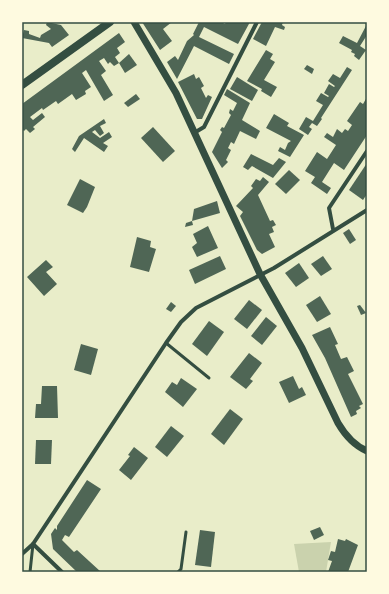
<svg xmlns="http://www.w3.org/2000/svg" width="389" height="594" font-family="'Fira Sans',sans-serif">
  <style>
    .green { fill: #cad2ad }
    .building { fill: #4f6655 }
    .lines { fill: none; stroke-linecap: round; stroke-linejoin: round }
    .service { stroke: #344e41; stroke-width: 3 }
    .minor { stroke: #344e41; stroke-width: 4 }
    .tertiary { stroke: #344e41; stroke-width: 7 }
    .secondary { stroke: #344e41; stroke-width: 8 }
    .neatline { fill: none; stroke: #344e41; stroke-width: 1.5 }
  </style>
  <rect width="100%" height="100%" fill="#e9edc9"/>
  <path class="green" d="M331 542 326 572H299L294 544Z"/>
  <g class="building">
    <path d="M47 22 61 25 69 35 52 47 49 43 22 38 24 30 29 31V34L40 38 41 35 51 29 46 25Z"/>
    <path d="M142 22H172L163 29 172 41 160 50Z"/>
    <path d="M199 22H221L225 24 226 22H250L238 44 204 27 199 37 234 54 229 64 194 46 177 79 167 62 175 56 178 60 187 41 194 35 193 34Z"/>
    <path d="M262 22H283L282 25 285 27 284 30 275 27 266 46 253 39Z"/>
    <path d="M367 24V35L360 46 366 50 359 60 354 56 355 54 351 52 352 50 339 43 343 36 357 43Z"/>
    <path d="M119 33 125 42 117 48 120 53 115 57 119 63 114 66 110 62 108 64 104 58 99 61 106 71 101 75 113 95 104 101 86 70 82 73 91 87 85 91 86 94 76 100 72 94 58 104 56 101 43 110 42 108 30 117 33 120 42 113 45 117 33 127 35 129 30 133 26 129 24 131 22 129V104Z"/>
    <path d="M266 50 273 54 270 59 275 62 264 80 277 87 271 97 261 91 262 89 247 81Z"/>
    <path d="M129 54 137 65 125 73 119 63Z"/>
    <path d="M307 65 314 69 312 74 304 69Z"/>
    <path d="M347 67 352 70 321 118 322 119 317 126 312 123 309 127 312 129 308 135 299 129 306 117 313 121 323 105 316 101 321 93 328 97 329 96 324 93 329 84 334 87 335 86 328 81 333 74 340 78Z"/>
    <path d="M194 74 196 79 199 77 204 86 201 88 206 98 208 95 212 97 202 119H197L178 82Z"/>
    <path d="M237 77 258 90 252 101 230 89Z"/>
    <path d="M227 89 250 103 242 120 260 131 256 139 240 131 234 144 231 142 228 148 231 150 226 160 228 162 222 168 212 152 222 132 220 130 222 127 224 128 231 115 229 113 230 109 233 111 237 103 224 95Z"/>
    <path d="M136 94 140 99 128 107 124 103Z"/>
    <path d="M367 97V135L344 170 334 163 322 182 331 188 327 194 311 183 315 177 305 171 317 152 327 159 336 145 324 137 327 133 333 137 337 129 342 133 345 129 348 131 352 125 347 121 360 102 363 104Z"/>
    <path d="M274 114 289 123 287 126 304 135 290 157 278 151 280 147 285 150 288 143 291 141 266 128Z"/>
    <path d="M104 119 106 123 100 126 104 133 100 136 95 130 92 132 100 138 109 132 112 137 103 143 108 146 104 152 84 138 75 152 72 149 79 136Z"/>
    <path d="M153 127 175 151 163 162 141 138Z"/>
    <path d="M251 154 273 165 279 158 286 162 273 178 252 166 248 170 243 167Z"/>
    <path d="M367 163V194L363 200 349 190Z"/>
    <path d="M289 170 300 180 286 194 275 184Z"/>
    <path d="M263 177 269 182 258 195 270 221 273 220 276 225 272 227 274 232 269 234 275 247 262 254 257 250 240 216 243 212 236 206 253 188 251 186 256 179 260 181Z"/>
    <path d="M80 179 95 187 87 207 83 213 67 205Z"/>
    <path d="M217 201 220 213 192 221 193 225 185 227 186 223 192 221 194 209Z"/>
    <path d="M208 226 218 248 197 257 192 247 197 243 193 234Z"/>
    <path d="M349 229 356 240 350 244 343 233Z"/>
    <path d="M137 237 151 241 150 247 156 249 149 272 130 267Z"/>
    <path d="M220 256 226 269 195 284 189 270Z"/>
    <path d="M323 256 332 269 321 276 311 264Z"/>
    <path d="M46 260 53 267 46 272 57 284 44 296 27 277Z"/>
    <path d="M299 263 309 278 296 287 285 273Z"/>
    <path d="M320 296 331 314 317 322 306 305Z"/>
    <path d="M249 300 262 310 247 329 234 319Z"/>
    <path d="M171 302 176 306 171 312 166 309Z"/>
    <path d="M360 305 366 313 361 315 357 306Z"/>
    <path d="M266 317 277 326 262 345 251 336Z"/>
    <path d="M209 321 224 332 207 356 192 344Z"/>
    <path d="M330 327 338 344 335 345 341 359 347 357 354 371 348 374 363 404 359 406 361 408 356 411 357 414 351 417 325 358 312 335Z"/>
    <path d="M81 344 98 349 91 375 74 370Z"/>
    <path d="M249 353 262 363 250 379 253 381 246 389 230 377Z"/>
    <path d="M293 376 299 389 302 387 306 395 289 403 279 382Z"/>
    <path d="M181 378 197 389 183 407 165 392 172 382 177 385Z"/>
    <path d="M42 386H57L58 418H35L36 404H41Z"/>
    <path d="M230 409 243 419 224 445 211 434Z"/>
    <path d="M171 426 184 436 167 457 155 447Z"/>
    <path d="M36 440H52L51 464H35Z"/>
    <path d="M134 447 148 458 131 480 119 470 130 456 128 455Z"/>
    <path d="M87 480 101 489 69 537 65 535 62 540 74 552 77 550 101 572H77L53 549 51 534 55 528 57 530V526Z"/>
    <path d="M320 527 324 535 314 540 310 531Z"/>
    <path d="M200 530 215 532 211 567 195 565Z"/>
    <path d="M338 539 345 541 346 539 358 545 348 572H328L332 561 328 560 331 551 335 552Z"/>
  </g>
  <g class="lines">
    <g class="service">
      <path d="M166 343 209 378"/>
      <path d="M30 572 33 544"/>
      <path d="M178 572 181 569 186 532"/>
    </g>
    <g class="minor">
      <path d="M194 133 204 127 257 22"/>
      <path d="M333 229 329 208 367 151"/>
      <path d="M33 544 166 343 181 322 196 308 274 268 367 210"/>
      <path d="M22 554 33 544 62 572"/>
    </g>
    <path class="tertiary" d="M134 22 176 93 260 274 302 348 338 423C345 435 353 445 367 451"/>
    <path class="secondary" d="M22 85 110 22"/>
  </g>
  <rect width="389" height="594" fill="none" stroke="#fefae0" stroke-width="46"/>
  <rect x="23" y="23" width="343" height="548" class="neatline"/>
</svg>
